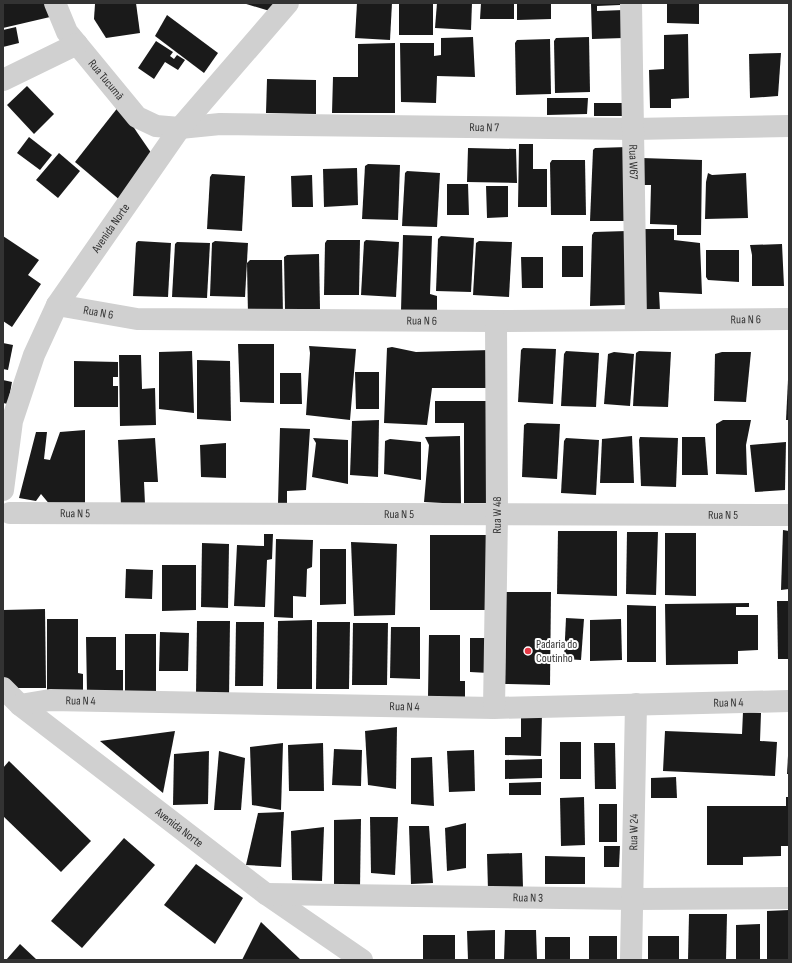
<svg xmlns="http://www.w3.org/2000/svg" width="792" height="963" font-family="'Sofia Sans Condensed',sans-serif">
  <style>
    .building { fill: #1a1a1a }
    .lines { fill: none; stroke-linecap: round; stroke-linejoin: round }
    .minor { stroke: #d0d0d0; stroke-width: 22 }
    .poi-dot { fill: #e63946; stroke: #fff; stroke-width: 1.5 }
    .labels { text-anchor: middle; stroke-width: 4; stroke-linejoin: round; paint-order: stroke }
    .street-label { font-size: 12px; fill: #333; stroke: #fff }
    .poi-label { font-size: 12px; fill: #333; stroke: #fff; text-anchor: start }
  </style>
  <rect width="100%" height="100%" fill="#fff"/>
  <g class="building">
    <path d="M3 3H46L50 17 3 28Z"/>
    <path d="M109 3H136L140 33 106 38 94 19 95 4Z"/>
    <path d="M243 3H275L273 12Z"/>
    <path d="M357 3H392L390 40 355 38Z"/>
    <rect x="399" y="3" width="34" height="32"/>
    <path d="M437 3H472L471 30 435 28Z"/>
    <path d="M481 3H514V19H480Z"/>
    <path d="M517 3H551V19L517 20Z"/>
    <path d="M591 3H620V5L597 6V11L624 10V38L592 39Z"/>
    <path d="M667 3H699V24L667 23Z"/>
    <path d="M167 15 218 53 204 73 155 36Z"/>
    <path d="M16 27 19 43 3 47V30Z"/>
    <path d="M688 34 689 98 671 99V108H650L649 70 664 69V35Z"/>
    <path d="M473 37 475 77 437 76 436 103 401 102 400 43H434V56L441 55V38Z"/>
    <path d="M589 37 590 92 555 93 554 41 556 38Z"/>
    <path d="M550 39 551 94 516 95 515 43 517 40Z"/>
    <path d="M156 41 173 52 170 56 174 59 177 55 185 60 178 70 165 62 154 79 138 68Z"/>
    <path d="M395 43V113H332L333 77H358V44Z"/>
    <path d="M781 53 778 96 750 98 749 54Z"/>
    <path d="M267 79 316 80V114L266 113Z"/>
    <path d="M27 86 54 114 34 134 7 105Z"/>
    <path d="M547 98H588L587 114 547 115Z"/>
    <rect x="594" y="103" width="34" height="13"/>
    <path d="M119 106 154 157 121 201 75 162Z"/>
    <path d="M29 137 52 155 40 170 17 153Z"/>
    <path d="M519 144H533V169H547V207H518Z"/>
    <path d="M628 147 626 221H590L593 150 595 148Z"/>
    <path d="M468 148 516 149 517 183 467 182Z"/>
    <path d="M59 153 80 171 58 198 36 180Z"/>
    <path d="M642 158 702 160 701 235H677V225L650 224 651 185H641Z"/>
    <path d="M552 160H585L586 215H551L550 163Z"/>
    <path d="M368 164 400 165 398 220 362 219 365 166Z"/>
    <path d="M357 168 358 205 324 207 323 169Z"/>
    <path d="M407 171 440 173 437 227 402 226 405 173Z"/>
    <path d="M708 173 712 175 746 173 748 218 705 219 706 182Z"/>
    <path d="M212 174 245 176 242 231 207 229 210 177Z"/>
    <path d="M312 175 313 207H292L291 176Z"/>
    <path d="M447 184H468L469 215H447Z"/>
    <path d="M486 186H508V217L487 218Z"/>
    <path d="M644 229H674V240L700 243 702 294 659 292 660 311 644 312Z"/>
    <path d="M627 231 625 305 590 306 592 235 594 232Z"/>
    <path d="M403 235 432 236 430 294 437 296V312L401 311Z"/>
    <path d="M3 236 39 260 28 275 41 284 12 327 3 321Z"/>
    <path d="M441 236 474 238 471 292 436 291 438 239Z"/>
    <path d="M327 240H360L359 295H324L325 243Z"/>
    <path d="M366 240 399 242 396 297 361 295 364 242Z"/>
    <path d="M138 241 171 243 168 297 133 296 136 243Z"/>
    <path d="M215 241 248 243 245 297 210 296 212 243Z"/>
    <path d="M479 241 512 242 509 297 473 295 476 243Z"/>
    <path d="M177 242 210 243 207 298 172 297 175 244Z"/>
    <path d="M782 244 784 286H752V255L750 245Z"/>
    <rect x="562" y="246" width="21" height="31"/>
    <path d="M706 250H739V282L708 280 706 277Z"/>
    <path d="M319 254 320 309 285 310 284 257 287 255Z"/>
    <path d="M521 257H543V288H522Z"/>
    <path d="M250 260H282L283 315H248L247 263Z"/>
    <path d="M3 343 13 345 8 370 3 369Z"/>
    <path d="M238 344H274V403L240 402Z"/>
    <path d="M309 346 356 349 350 420 306 415 310 353Z"/>
    <path d="M392 347 416 352 491 350V388H432L427 425 384 423 387 348Z"/>
    <path d="M523 348 556 349 553 404 518 402 521 350Z"/>
    <path d="M192 351 194 413 159 409V352Z"/>
    <path d="M566 351 599 353 596 407 561 406 564 354Z"/>
    <path d="M639 351 671 352 668 407 633 406 636 353Z"/>
    <path d="M614 352 634 354 630 406 604 404 608 354Z"/>
    <path d="M722 352H751L746 402 714 401 715 354Z"/>
    <path d="M119 355H141L142 389 155 388 156 425 120 426Z"/>
    <path d="M197 360 230 361 231 421 197 419Z"/>
    <path d="M74 361 118 362V377H113V386H118V407H74Z"/>
    <path d="M355 372H379V409H356Z"/>
    <path d="M280 373H301L302 404H280Z"/>
    <path d="M3 380 12 382 8 404 3 403Z"/>
    <path d="M788 380H789V420H786Z"/>
    <path d="M435 401H491V503H464V423H435Z"/>
    <path d="M379 420 378 477 350 475 352 421Z"/>
    <path d="M723 420H751L746 445 747 475 716 474V424Z"/>
    <path d="M527 423 560 424 557 479 522 477 524 425Z"/>
    <path d="M280 428 310 429 306 490 287 491V504H278Z"/>
    <path d="M85 430V504L51 506 41 494 36 501 19 498 36 432H47L44 459 50 460 60 432Z"/>
    <path d="M460 436 461 504 424 502 429 445 425 437Z"/>
    <path d="M632 436 634 483H600L602 439Z"/>
    <path d="M640 437 678 438 676 487 641 486 639 440Z"/>
    <path d="M682 437H705L708 475H682Z"/>
    <path d="M155 438 158 482H144L145 504 121 506 118 440Z"/>
    <path d="M313 438 348 440V484L312 477 316 443Z"/>
    <path d="M566 438 599 440 596 495 561 493 564 441Z"/>
    <path d="M390 439 421 442V480L384 474 385 441Z"/>
    <path d="M786 442 785 490 755 492 750 445Z"/>
    <path d="M226 443V478L201 477 200 445Z"/>
    <path d="M783 530 789 531V589L781 590Z"/>
    <path d="M558 531H617V596L557 594Z"/>
    <path d="M627 532H658L656 595 626 594Z"/>
    <path d="M665 533H696V596L665 595Z"/>
    <path d="M264 534H273L272 559 267 560 265 607 234 606 237 545 264 546Z"/>
    <rect x="430" y="535" width="60" height="75"/>
    <path d="M276 539 313 540 312 567 307 569 306 597 293 596V618L274 617Z"/>
    <path d="M351 542 397 544 395 615 354 616Z"/>
    <path d="M202 543 229 544 228 608 201 607Z"/>
    <path d="M320 549H346V604L320 605Z"/>
    <path d="M162 565H196V610L162 611Z"/>
    <path d="M126 569 153 570 152 599 125 598Z"/>
    <path d="M506 592H551L550 685 505 684Z"/>
    <path d="M777 601H789V659H778Z"/>
    <path d="M749 603V607H736V615H758V650L738 651V664L666 665 665 604Z"/>
    <path d="M627 605 656 606V662H627Z"/>
    <path d="M45 609 46 688H12L3 678V610Z"/>
    <path d="M566 618 584 619 581 660 564 659Z"/>
    <path d="M47 619H78V673L83 674V698H47Z"/>
    <path d="M621 619 622 660 590 661V620Z"/>
    <path d="M312 620V689H277L278 621Z"/>
    <path d="M197 621H230L229 696 196 695Z"/>
    <path d="M236 622H264L263 686H235Z"/>
    <path d="M317 622H350L349 689H316Z"/>
    <path d="M353 623H388L387 685H352Z"/>
    <path d="M391 627H420V679L390 678Z"/>
    <path d="M160 632 189 633 188 671H159Z"/>
    <rect x="125" y="634" width="31" height="59"/>
    <path d="M429 635H460V681H465V698L428 697Z"/>
    <path d="M86 637H116V670H123V693H87Z"/>
    <path d="M470 638H490L489 673 470 672Z"/>
    <path d="M743 712 761 713 760 741 777 742 775 776 663 771 665 731 742 734Z"/>
    <path d="M521 713H542L541 756 505 755V737H521Z"/>
    <path d="M397 727 396 789 368 785 365 731Z"/>
    <path d="M175 731 163 793 100 741Z"/>
    <rect x="560" y="742" width="21" height="37"/>
    <path d="M283 743 281 810 252 805 250 747Z"/>
    <path d="M323 743 324 791H289L288 745Z"/>
    <path d="M594 743H615L616 789H595Z"/>
    <path d="M334 749 362 750 361 786 332 785Z"/>
    <path d="M474 750 475 791 449 792 447 751Z"/>
    <path d="M209 751 208 804 173 805 174 754Z"/>
    <path d="M219 751 245 758 241 810H214Z"/>
    <path d="M788 756H789V774H787Z"/>
    <path d="M432 757 434 806 411 804V758Z"/>
    <path d="M542 759V778L505 779V760Z"/>
    <path d="M9 761 91 841 61 872 3 816V768Z"/>
    <path d="M676 777 677 798H651V778Z"/>
    <path d="M541 782V795H509V783Z"/>
    <path d="M584 797 585 845 561 846 560 798Z"/>
    <path d="M786 797H789V846H781V856L743 857V865H707V806H786Z"/>
    <rect x="599" y="804" width="18" height="38"/>
    <path d="M284 812 281 867 246 865 258 813Z"/>
    <path d="M370 817H398L395 875 371 873Z"/>
    <path d="M361 819 360 888 334 887V820Z"/>
    <path d="M466 823V868L447 871 445 828Z"/>
    <path d="M409 826H429L433 883 411 884Z"/>
    <path d="M324 827 322 881 292 880 291 831Z"/>
    <path d="M124 838 155 865 82 948 51 921Z"/>
    <path d="M604 846H620L619 867H604Z"/>
    <path d="M522 853 523 888 488 890 487 854Z"/>
    <path d="M545 856 585 857V884H545Z"/>
    <path d="M196 864 243 898 215 944 164 905Z"/>
    <path d="M789 910V960H767V911Z"/>
    <path d="M689 914H727L726 960H688Z"/>
    <path d="M261 922 301 960H242Z"/>
    <path d="M760 924V960H736V925Z"/>
    <path d="M495 930V960H468L467 931Z"/>
    <path d="M505 930H536L537 960H504Z"/>
    <rect x="423" y="935" width="32" height="25"/>
    <rect x="589" y="936" width="28" height="24"/>
    <rect x="648" y="936" width="31" height="24"/>
    <rect x="545" y="937" width="25" height="23"/>
    <path d="M20 944 37 960H6Z"/>
  </g>
  <g class="lines">
    <g class="minor">
      <path id="s1" d="M55 3 67 32 137 117 156 126 180 128 220 124 633 129 789 126"/>
      <path id="s2" d="M631 3 636 320"/>
      <path d="M3 80 77 44"/>
      <path id="s3" d="M57 305 137 319 496 321 789 319"/>
      <path id="s4" d="M3 490 12 421 34 355 57 305 180 128 288 3"/>
      <path id="s5" d="M10 513 789 515"/>
      <path id="s6" d="M3 688 20 705 266 894 362 960"/>
      <path id="s7" d="M20 705 50 700 494 708 789 701"/>
      <path id="s8" d="M494 708 497 514 496 321"/>
      <path id="s9" d="M266 894 633 899 789 898"/>
      <path id="s10" d="M631 960 636 704"/>
    </g>
  </g>
  <circle class="poi-dot" cx="528" cy="651" r="4"/>
  <g class="labels">
    <g class="street-label">
      <text dy="4" stroke="none"><textPath href="#s1" startOffset="93">Rua Tucumã</textPath></text>
      <text dy="4" stroke="none"><textPath href="#s1" startOffset="491">Rua N 7</textPath></text>
      <text dy="4" stroke="none"><textPath href="#s2" startOffset="159">Rua W67</textPath></text>
      <text dy="4" stroke="none"><textPath href="#s4" startOffset="288">Avenida Norte</textPath></text>
      <text dy="4" stroke="none"><textPath href="#s3" startOffset="42">Rua N 6</textPath></text>
      <text dy="4" stroke="none"><textPath href="#s3" startOffset="690">Rua N 6</textPath></text>
      <text dy="4" stroke="none"><textPath href="#s3" startOffset="366">Rua N 6</textPath></text>
      <text dy="4" stroke="none"><textPath href="#s5" startOffset="65">Rua N 5</textPath></text>
      <text dy="4" stroke="none"><textPath href="#s5" startOffset="389">Rua N 5</textPath></text>
      <text dy="4" stroke="none"><textPath href="#s5" startOffset="713">Rua N 5</textPath></text>
      <text dy="4" stroke="none"><textPath href="#s8" startOffset="193">Rua W 48</textPath></text>
      <text dy="4" stroke="none"><textPath href="#s7" startOffset="61">Rua N 4</textPath></text>
      <text dy="4" stroke="none"><textPath href="#s7" startOffset="709">Rua N 4</textPath></text>
      <text dy="4" stroke="none"><textPath href="#s7" startOffset="385">Rua N 4</textPath></text>
      <text dy="4" stroke="none"><textPath href="#s6" startOffset="225">Avenida Norte</textPath></text>
      <text dy="4" stroke="none"><textPath href="#s10" startOffset="128">Rua W 24</textPath></text>
      <text dy="4" stroke="none"><textPath href="#s9" startOffset="262">Rua N 3</textPath></text>
    </g>
    <g class="poi-label">
      <text x="536" y="648">Padaria do<tspan x="536" dy="14">Coutinho</tspan></text>
    </g>
  </g>
  <rect width="792" height="963" fill="none" stroke="#333333" stroke-width="8"/>
</svg>
